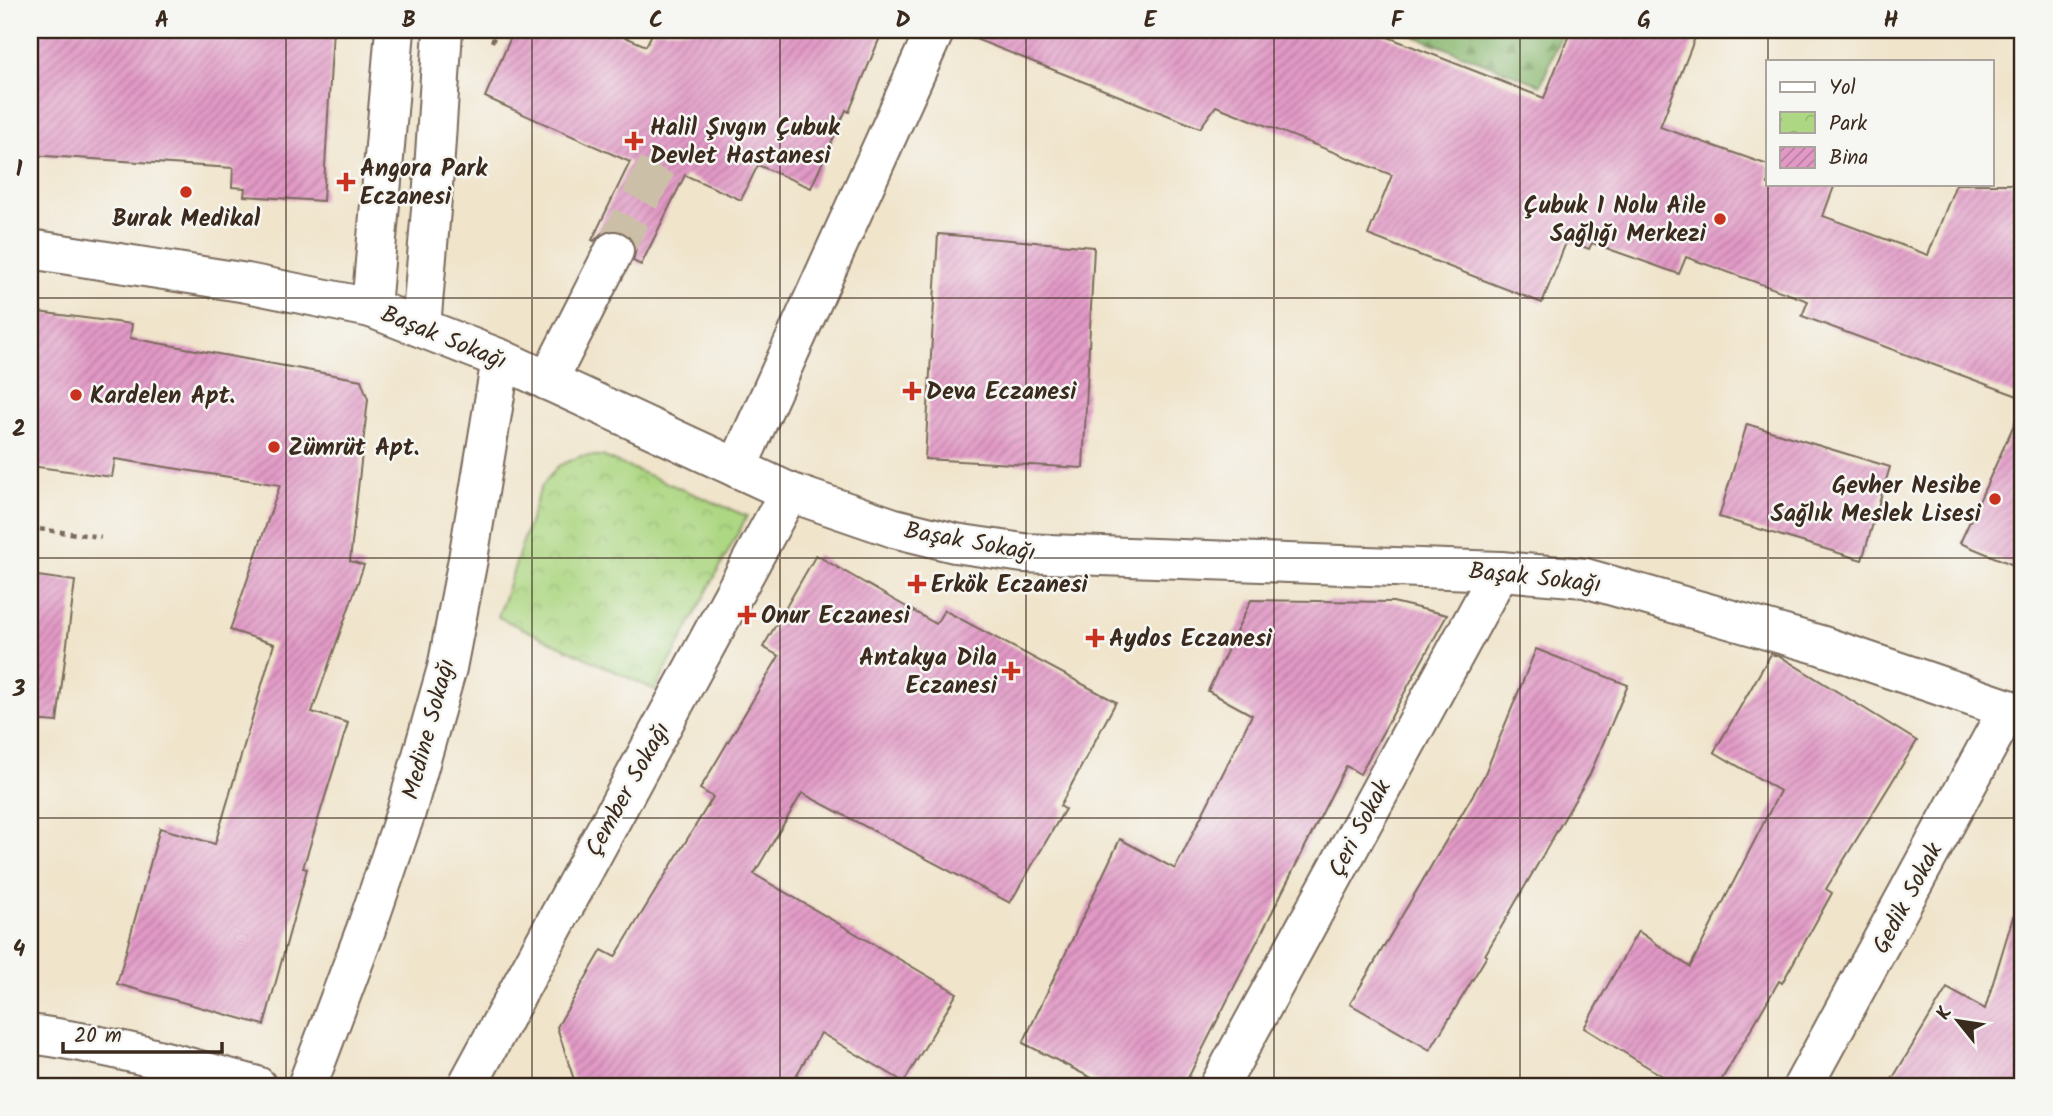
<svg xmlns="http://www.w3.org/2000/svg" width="2053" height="1116" font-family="Kalam,sans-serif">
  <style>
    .forest { fill: url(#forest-firs); stroke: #627148; stroke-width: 2 }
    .park { fill: url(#park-crowns); stroke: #748050; stroke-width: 2 }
    .building { fill: url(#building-hatch) }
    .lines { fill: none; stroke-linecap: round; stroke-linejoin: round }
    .minor-tunnel { stroke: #ccbfa8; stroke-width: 38; stroke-dasharray: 38 19; stroke-linecap: butt }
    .minor-casing { stroke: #7a6b5b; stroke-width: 42 }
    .path { stroke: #7a6b5b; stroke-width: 4.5; stroke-dasharray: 5 5; stroke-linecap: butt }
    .minor { stroke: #fff; stroke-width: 38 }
    .grid { fill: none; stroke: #3b2a1e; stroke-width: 2; stroke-opacity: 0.55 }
    .poi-dot { fill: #c8321e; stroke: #f6f6f2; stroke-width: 2.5 }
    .labels { text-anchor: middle; stroke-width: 5; stroke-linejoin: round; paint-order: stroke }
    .poi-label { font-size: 24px; font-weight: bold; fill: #3b2a1e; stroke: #f6f6f2; text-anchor: start }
    .street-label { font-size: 24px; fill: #3b2a1e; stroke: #f6f6f2 }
    .neatline { fill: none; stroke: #3b2a1e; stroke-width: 2.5 }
    .grid-label { font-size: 23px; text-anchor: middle; font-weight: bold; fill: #3b2a1e }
  </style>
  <defs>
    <pattern id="forest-firs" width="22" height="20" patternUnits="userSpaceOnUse" patternTransform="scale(1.75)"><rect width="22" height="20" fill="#8ab871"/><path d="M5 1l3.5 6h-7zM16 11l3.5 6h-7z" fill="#72965c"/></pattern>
    <pattern id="park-crowns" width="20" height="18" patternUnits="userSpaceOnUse" patternTransform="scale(1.75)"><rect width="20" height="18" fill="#add783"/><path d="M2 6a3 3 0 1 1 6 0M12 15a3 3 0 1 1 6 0" fill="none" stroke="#96b971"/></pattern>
    <pattern id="building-hatch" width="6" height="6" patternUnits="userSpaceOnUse" patternTransform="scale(1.75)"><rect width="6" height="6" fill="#e299c6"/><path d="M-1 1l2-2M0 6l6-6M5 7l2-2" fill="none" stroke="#b87da0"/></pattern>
  </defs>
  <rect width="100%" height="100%" fill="#f6f6f2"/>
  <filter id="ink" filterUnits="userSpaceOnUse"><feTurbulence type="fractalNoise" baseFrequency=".0143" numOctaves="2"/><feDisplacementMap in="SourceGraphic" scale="14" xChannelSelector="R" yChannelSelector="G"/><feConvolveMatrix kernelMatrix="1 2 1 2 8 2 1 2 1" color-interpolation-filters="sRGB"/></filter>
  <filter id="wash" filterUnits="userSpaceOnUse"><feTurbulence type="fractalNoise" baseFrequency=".00686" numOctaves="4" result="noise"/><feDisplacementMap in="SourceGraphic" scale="28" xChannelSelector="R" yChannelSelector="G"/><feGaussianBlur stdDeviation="1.57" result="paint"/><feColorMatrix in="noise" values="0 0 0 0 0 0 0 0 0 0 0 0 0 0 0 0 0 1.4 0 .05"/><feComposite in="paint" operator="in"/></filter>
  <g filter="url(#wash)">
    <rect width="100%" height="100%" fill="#f0e4cb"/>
    <path class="forest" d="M1399 30H1563L1541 85Z"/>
    <path class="park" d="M581 456H602L747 516 655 690 498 617 541 487 558 466Z"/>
    <g id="blocks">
      <g class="building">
        <path d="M30 30H333L323 201 244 196 245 188 232 187 233 168 30 155Z"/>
        <path d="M514 30H609L646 46 654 30H883L849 112 846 110 811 188 758 165 741 200 685 175 641 265 633 261 636 249 632 239 624 232 612 229 602 233 594 241 592 240 630 162 485 97Z"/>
        <path d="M958 30H1370L1544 98 1571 30H1698L1660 127 1768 165V184H1835L1823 216 1928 255 1956 184H2023V398L1802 316 1808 301 1686 257 1679 274 1592 243 1589 249 1567 240 1542 303 1368 235 1392 175 1216 106 1200 128 958 32Z"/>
        <path d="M938 234 1094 247 1083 468 925 459Z"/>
        <path d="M30 311 132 324 130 338 361 380 368 399 350 561 364 565 312 712 348 723 303 868 307 869 264 1025 117 984 160 828 215 844 274 644 230 630 280 485 115 459 112 477 30 466Z"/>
        <path d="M2023 405V569L1960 543Z"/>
        <path d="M1747 424 1890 467 1862 560 1719 517Z"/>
        <path d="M816 555 936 624 944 610 1116 702 1060 806 1065 809 1010 903 802 793 754 874 957 993 904 1082 821 1033 790 1086H576L557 1027 602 950 615 957 713 797 700 789 779 656 763 647Z"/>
        <path d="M30 575 75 581 57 722 30 720Z"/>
        <path d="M1251 600 1393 602 1447 615 1360 774 1346 766 1184 1086H1107L1023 1043 1120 839 1175 869 1252 715 1208 691Z"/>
        <path d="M1536 649 1628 685 1590 774 1485 955 1487 956 1430 1050 1350 1004 1484 776Z"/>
        <path d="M1771 654 1781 657 1917 741 1826 889 1832 893 1782 983 1779 981 1718 1086H1679L1584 1028 1638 931 1690 967 1780 791 1714 752Z"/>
        <path d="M2013 917 2023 918V1086H1888L1947 988 1985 1009Z"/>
      </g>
    </g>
  </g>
  <g filter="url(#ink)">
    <use href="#blocks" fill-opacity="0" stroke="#7a6b5b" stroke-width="2"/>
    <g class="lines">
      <path class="minor-tunnel" d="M614 251 659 163"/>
      <defs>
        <g id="minor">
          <path d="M30 249 247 283 371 308 501 359 789 492 894 528 955 543 1023 553 1500 571 1585 578 1820 645 2023 714"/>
          <path d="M371 308 395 30"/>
          <path d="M421 327 433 186 443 30"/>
          <path d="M548 381 614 251"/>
          <path d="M737 468 935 30"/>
          <path d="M30 1034C108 1044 182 1065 257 1086"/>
          <path d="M307 1086 366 929 406 812 447 668 468 559 501 359"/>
          <path d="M467 1086 789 492"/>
          <path d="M1219 1086 1500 571"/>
          <path d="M1803 1086 2008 709"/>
        </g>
      </defs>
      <use href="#minor" class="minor-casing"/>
      <g class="path">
        <path d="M492 42 497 30"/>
        <path d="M30 528 101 537"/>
      </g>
      <use href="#minor" class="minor"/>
    </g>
  </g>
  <path class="grid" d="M286 30V1086M532 30V1086M780 30V1086M1026 30V1086M1274 30V1086M1520 30V1086M1768 30V1086M30 298H2023M30 558H2023M30 818H2023"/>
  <g class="poi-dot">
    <path d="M630.5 130.5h7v7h7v7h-7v7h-7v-7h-7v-7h7z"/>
    <path d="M342.5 171.5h7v7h7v7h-7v7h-7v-7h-7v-7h7z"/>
    <circle cx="186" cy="192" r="7"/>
    <circle cx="1720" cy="219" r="7"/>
    <path d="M908.5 380.5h7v7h7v7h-7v7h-7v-7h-7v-7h7z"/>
    <circle cx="76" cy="395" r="7"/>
    <circle cx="274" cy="447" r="7"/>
    <circle cx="1995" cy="499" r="7"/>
    <path d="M913.5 573.5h7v7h7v7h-7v7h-7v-7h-7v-7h7z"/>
    <path d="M743.5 604.5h7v7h7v7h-7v7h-7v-7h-7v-7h7z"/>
    <path d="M1091.5 627.5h7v7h7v7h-7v7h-7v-7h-7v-7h7z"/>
    <path d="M1007.5 660.5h7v7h7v7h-7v7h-7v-7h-7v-7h7z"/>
  </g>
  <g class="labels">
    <g class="poi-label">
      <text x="650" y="135">Halil Şıvgın Çubuk<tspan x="650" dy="28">Devlet Hastanesi</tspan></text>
      <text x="360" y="176">Angora Park<tspan x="360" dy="28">Eczanesi</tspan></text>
      <text x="1706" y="213" text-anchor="end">Çubuk 1 Nolu Aile<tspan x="1706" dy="28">Sağlığı Merkezi</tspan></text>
      <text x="186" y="226" text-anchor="middle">Burak Medikal</text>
      <text x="926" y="399">Deva Eczanesi</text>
      <text x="90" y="403">Kardelen Apt.</text>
      <text x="288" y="455">Zümrüt Apt.</text>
      <text x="1981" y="493" text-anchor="end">Gevher Nesibe<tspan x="1981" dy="28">Sağlık Meslek Lisesi</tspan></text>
      <text x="931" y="592">Erkök Eczanesi</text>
      <text x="761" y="623">Onur Eczanesi</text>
      <text x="1109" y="646">Aydos Eczanesi</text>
      <text x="997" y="665" text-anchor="end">Antakya Dila<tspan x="997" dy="28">Eczanesi</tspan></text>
    </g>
    <g class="street-label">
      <text transform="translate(444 337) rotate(22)" y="8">Başak Sokağı</text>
      <text transform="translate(970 541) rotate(10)" y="8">Başak Sokağı</text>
      <text transform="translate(1535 577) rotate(6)" y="8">Başak Sokağı</text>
      <text transform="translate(428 729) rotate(-75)" y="8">Medine Sokağı</text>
      <text transform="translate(627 789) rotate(-61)" y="8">Çember Sokağı</text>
      <text transform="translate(1359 828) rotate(-62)" y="8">Çeri Sokak</text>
      <text transform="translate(1907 898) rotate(-62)" y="8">Gedik Sokak</text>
    </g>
  </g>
  <rect width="2053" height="1116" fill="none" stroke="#f6f6f2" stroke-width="77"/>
  <rect x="1766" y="60" width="228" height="126" fill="#f6f6f2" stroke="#aba49d" stroke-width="2"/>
  <rect x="1780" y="82" width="35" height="10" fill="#ffffff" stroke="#aba49d" stroke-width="2"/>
  <text x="1829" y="94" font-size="21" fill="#3b2a1e">Yol</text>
  <rect x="1780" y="112" width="35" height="21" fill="url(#park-crowns)" stroke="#aba49d" stroke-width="2"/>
  <text x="1829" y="130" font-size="21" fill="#3b2a1e">Park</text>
  <rect x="1780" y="147" width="35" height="21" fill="url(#building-hatch)" stroke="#aba49d" stroke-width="2"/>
  <text x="1829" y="164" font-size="21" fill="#3b2a1e">Bina</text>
  <g transform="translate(1958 1021) rotate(300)" stroke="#f6f6f2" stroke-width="5" paint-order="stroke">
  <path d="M0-5L12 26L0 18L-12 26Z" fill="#3b2a1e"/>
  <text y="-10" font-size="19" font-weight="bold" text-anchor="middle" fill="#3b2a1e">K</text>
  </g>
  <path d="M63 1042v10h159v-10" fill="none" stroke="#3b2a1e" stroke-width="3.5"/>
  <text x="74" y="1042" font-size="21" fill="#3b2a1e" stroke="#f6f6f2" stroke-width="5" paint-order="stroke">20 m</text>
  <rect x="38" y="38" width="1976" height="1040" class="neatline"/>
  <g class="grid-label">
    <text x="162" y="27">A</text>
    <text x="409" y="27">B</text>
    <text x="656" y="27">C</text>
    <text x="903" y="27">D</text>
    <text x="1150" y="27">E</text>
    <text x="1397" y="27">F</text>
    <text x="1644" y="27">G</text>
    <text x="1891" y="27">H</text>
    <text x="19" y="176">1</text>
    <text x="19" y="436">2</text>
    <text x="19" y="696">3</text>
    <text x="19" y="956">4</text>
  </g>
</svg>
